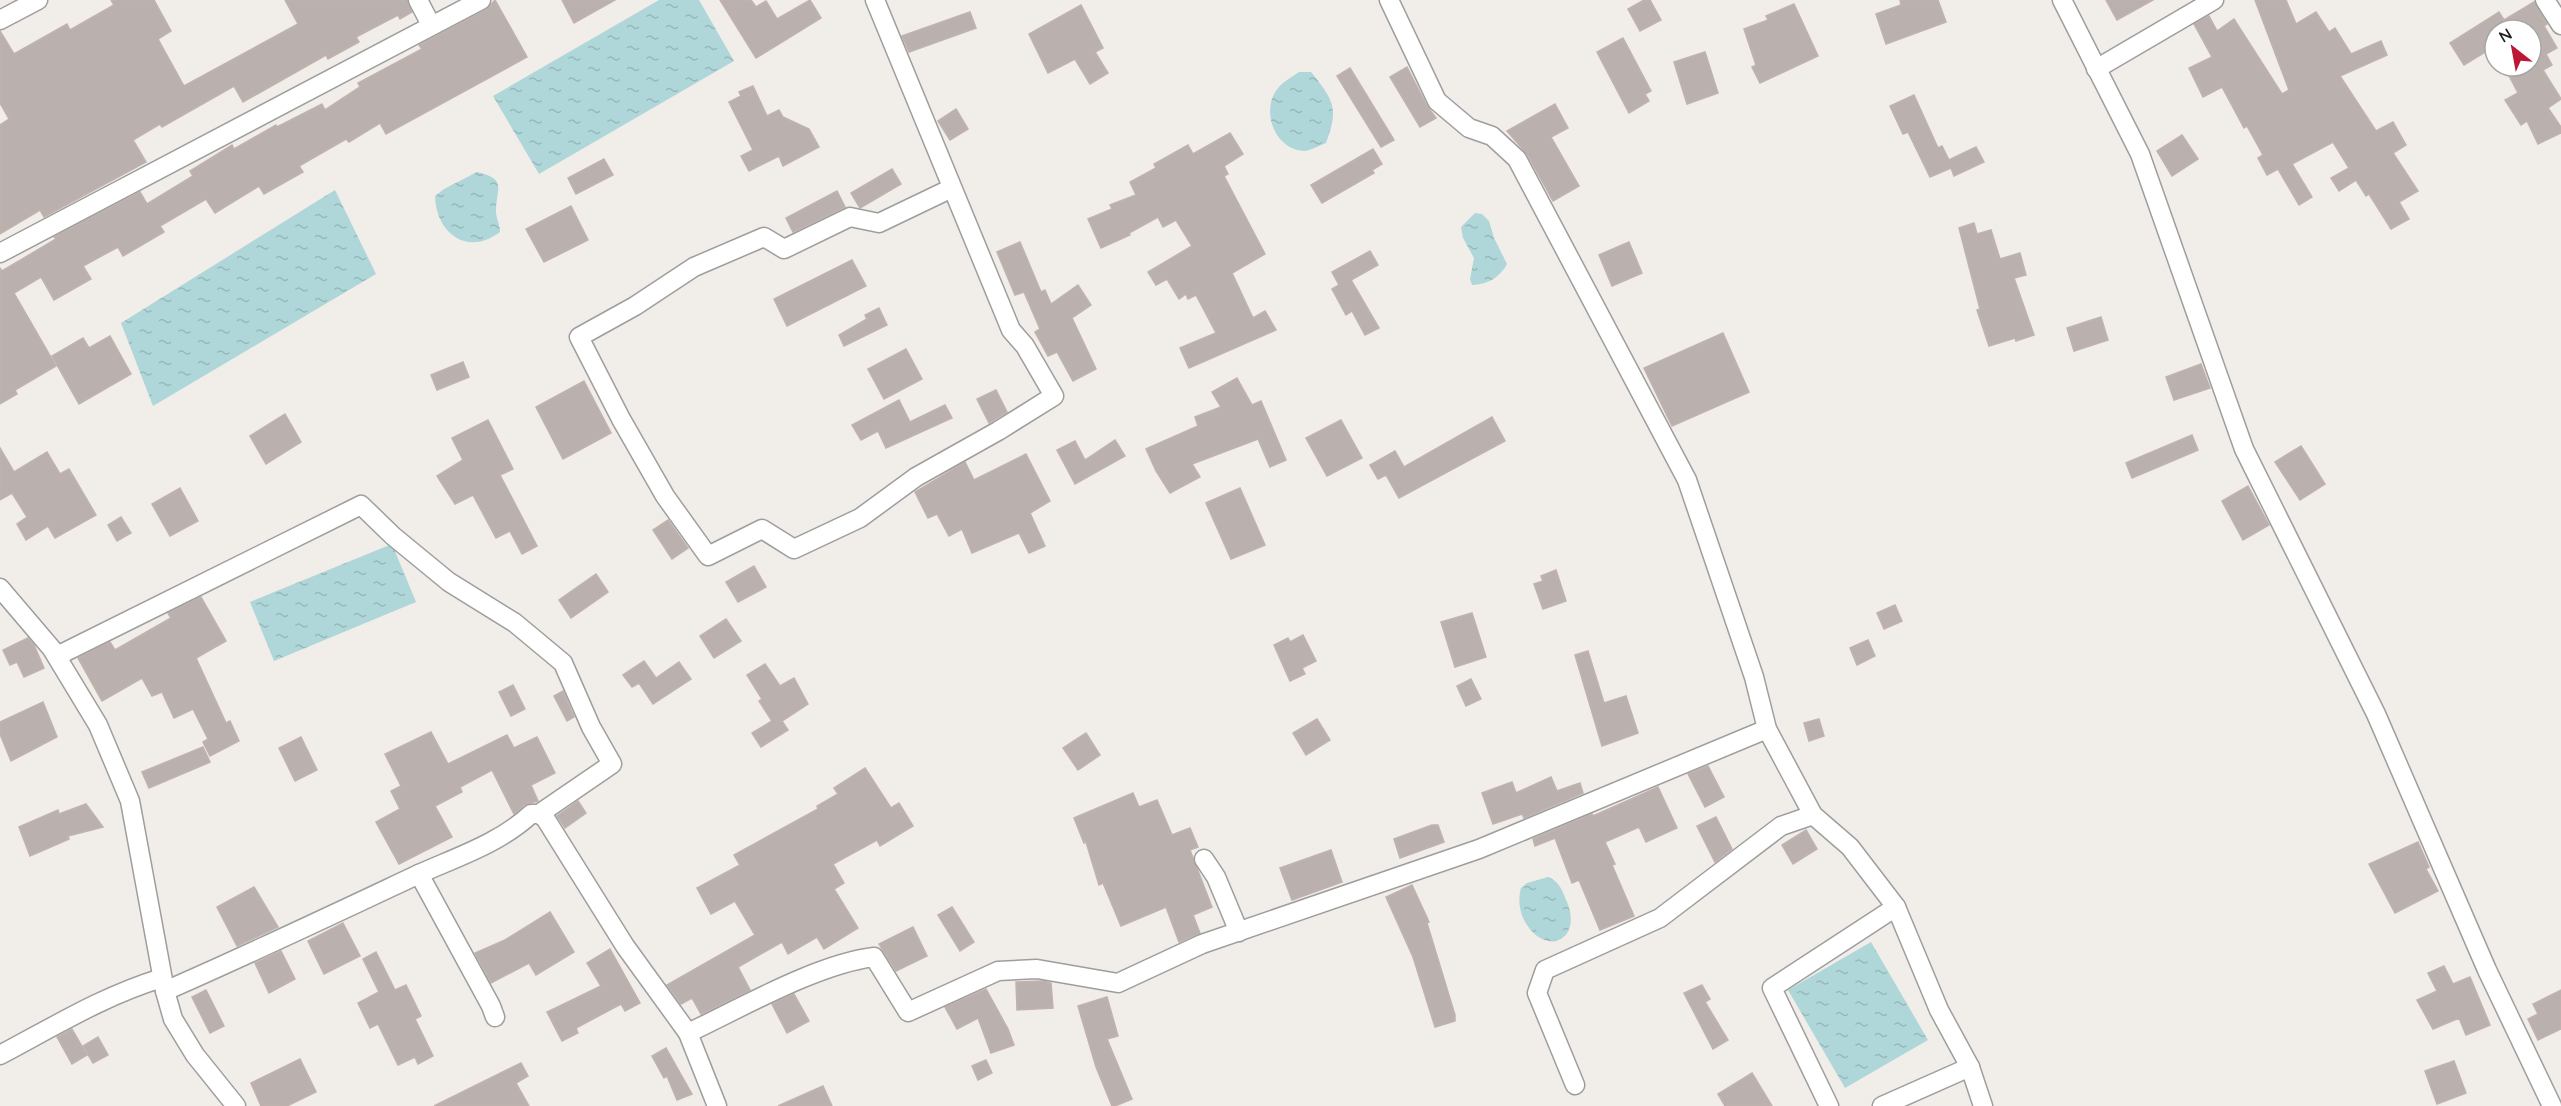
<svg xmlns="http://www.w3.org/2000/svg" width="2561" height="1106" font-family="Quicksand,sans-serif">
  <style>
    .water { fill: url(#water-ripples) }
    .building { fill: #bab1af; stroke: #c1b2ad; stroke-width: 1.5 }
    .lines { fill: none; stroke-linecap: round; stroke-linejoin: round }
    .street-casing { stroke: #9e9e9e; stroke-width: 21 }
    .street { stroke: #fff; stroke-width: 18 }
  </style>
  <defs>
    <pattern id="water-ripples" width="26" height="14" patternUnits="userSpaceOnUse" patternTransform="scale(1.5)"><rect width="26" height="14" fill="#afd7d9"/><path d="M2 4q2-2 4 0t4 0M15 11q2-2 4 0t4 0" fill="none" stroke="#96b8ba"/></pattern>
  </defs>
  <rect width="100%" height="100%" fill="#f1ede9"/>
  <g class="water">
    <path d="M659 0H699L734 61 539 174 493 96Z"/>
    <path d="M1299 72H1311C1334 100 1339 109 1326 143 1320 145 1310 151 1304 151 1276 149 1263 116 1274 94 1280 83 1290 78 1299 72Z"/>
    <path d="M477 172C505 179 498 185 496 208 495 216 500 224 500 232 467 257 436 233 435 196L444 189Z"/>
    <path d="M335 190 376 274 153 406 121 323Z"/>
    <path d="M1475 213 1482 214 1489 221 1494 238 1507 264C1499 278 1489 284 1472 285L1470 279 1474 258 1463 238 1461 227Z"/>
    <path d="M392 544 416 602 274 661 250 602Z"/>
    <path d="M1548 877C1560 882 1562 890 1567 902 1583 941 1544 958 1524 920 1519 910 1518 899 1521 888L1527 883Z"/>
    <path d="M1871 942 1928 1040 1845 1088 1788 990Z"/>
  </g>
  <g class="building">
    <path d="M111 0H154L171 31 158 39 184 86 298 24 285 0H407L412 12 400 19 398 15 356 37 359 42 328 59 326 55 243 102 234 86 162 127 160 124 133 140 146 162 44 217 40 210 0 234V125L9 119 0 103V31L14 54 67 24 70 30 114 5Z"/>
    <path d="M495 0 527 57 386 134 380 123 349 142 346 139 299 166 303 172 264 194 259 186 215 213 206 199 160 226 164 232 123 256 118 247 83 266 91 279 54 300 41 277 14 293 56 366 15 390 17 394 0 404V268L2 271 56 239 54 237 140 192 147 204 193 176 190 171 232 145 234 149 276 125 277 127 322 104 325 110 360 87 358 83 422 49 419 45 486 10Z"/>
    <path d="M562 0H615L574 23Z"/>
    <path d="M720 0H751L756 7 766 1 777 19 810 0 821 18 756 58Z"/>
    <path d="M1644 0H1650L1661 20 1640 31 1628 9Z"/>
    <path d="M1900 0H1938L1946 22 1886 44 1876 14 1901 5Z"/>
    <path d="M2106 0H2153L2117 20Z"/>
    <path d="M2255 0H2286L2296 24 2316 12 2329 32 2335 28 2351 54 2381 41 2387 55 2340 76 2376 131 2393 122 2406 145 2393 153 2418 191 2399 202 2409 219 2391 229 2369 194 2366 196 2356 180 2339 191 2331 178 2349 168 2333 142 2292 164 2312 197 2299 205 2278 169 2267 175 2258 158 2263 155 2247 126 2244 128 2222 87 2203 97 2189 68 2212 57 2194 24 2209 16 2217 31 2234 19 2282 94 2289 90Z"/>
    <path d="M2534 2 2547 24 2544 26 2557 48 2546 54 2552 65 2543 70 2561 99 2548 108 2561 127V133L2538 144 2527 121 2521 125 2505 100 2518 93 2504 66H2531V30H2495V46L2464 65 2450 43 2499 12 2504 20Z"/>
    <path d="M1794 4 1818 56 1760 83 1752 67 1756 65 1744 29 1768 20 1766 16Z"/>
    <path d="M1081 5 1103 48 1095 52 1108 73 1090 84 1075 59 1048 73 1029 34Z"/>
    <path d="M970 12 976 28 909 52 902 36Z"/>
    <path d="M1623 38 1651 91 1645 94 1649 101 1629 113 1597 52Z"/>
    <path d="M1705 52 1718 93 1687 104 1674 62Z"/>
    <path d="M1407 67 1427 106 1436 118 1420 127 1390 77Z"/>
    <path d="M1350 68 1394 140 1381 147 1337 76Z"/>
    <path d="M753 86 767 116 779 110 783 117 809 129 819 147 783 166 779 156 749 171 741 156 753 150 729 102 741 96 739 92Z"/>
    <path d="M1914 95 1938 148 1942 146 1949 160 1976 147 1984 162 1954 176 1951 168 1930 177 1908 132 1903 134 1890 106Z"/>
    <path d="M1555 104 1568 128 1551 137 1579 186 1553 201 1527 154 1507 131Z"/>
    <path d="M956 109 968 129 950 140 938 121Z"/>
    <path d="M1230 133 1243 154 1224 166 1228 174 1224 176 1265 254 1232 273 1253 318 1265 311 1276 330 1189 368 1180 348 1216 333 1196 295 1188 299 1186 294 1179 299 1167 279 1156 285 1148 272 1192 246 1176 220 1163 227 1158 217 1129 233 1130 235 1101 248 1088 219 1112 209 1110 205 1136 195 1130 182 1156 168 1154 164 1188 145 1193 154Z"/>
    <path d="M2182 135 2198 159 2172 176 2157 151Z"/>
    <path d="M1373 149 1382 164 1372 170 1374 173 1322 203 1311 185Z"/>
    <path d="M604 159 613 175 576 194 568 178Z"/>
    <path d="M892 169 901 184 860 208 851 193Z"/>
    <path d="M837 191 845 207 793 232 786 218Z"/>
    <path d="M571 206 588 240 544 262 526 229Z"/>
    <path d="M1974 223 1977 234 1991 230 2000 259 2020 253 2026 275 2014 278 2034 335 2016 341 2015 338 1989 346 1977 310 1980 309 1959 228Z"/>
    <path d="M1020 242 1041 292 1045 290 1051 304 1078 285 1091 305 1072 318 1096 369 1073 381 1057 352 1048 356 1035 332 1040 329 1024 292 1015 295 997 252Z"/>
    <path d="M1629 242 1642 273 1612 286 1599 255Z"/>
    <path d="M1370 251 1378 265 1351 280 1379 328 1365 335 1352 311 1346 315 1332 289 1339 285 1332 272Z"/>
    <path d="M852 260 866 286 787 326 774 299Z"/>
    <path d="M879 308 887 325 844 346 839 335 867 319 865 315Z"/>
    <path d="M2101 317 2108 340 2074 351 2067 328Z"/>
    <path d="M1723 333 1749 392 1672 426 1644 368Z"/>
    <path d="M110 336 131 374 79 404 52 356 83 338 89 348Z"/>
    <path d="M906 349 922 379 884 399 868 369Z"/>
    <path d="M463 362 469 377 437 390 431 375Z"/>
    <path d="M2201 364 2210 388 2174 400 2166 377Z"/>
    <path d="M1237 378 1252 405 1261 401 1286 460 1270 467 1258 439 1192 464 1200 477 1170 493 1156 471 1146 449 1198 426 1195 417 1221 407 1212 392Z"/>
    <path d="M584 381 611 433 563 459 536 407Z"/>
    <path d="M996 390 1007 412 989 423 977 399Z"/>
    <path d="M899 400 910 422 945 405 952 418 886 448 878 431 861 440 852 425Z"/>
    <path d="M285 414 301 442 266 464 250 436Z"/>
    <path d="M1492 417 1505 441 1399 498 1386 475 1378 479 1370 465 1395 451 1404 467Z"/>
    <path d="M488 420 513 469 500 475 537 546 522 554 510 531 496 538 473 495 455 504 437 476 463 460 452 438Z"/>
    <path d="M1341 420 1362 458 1327 476 1306 438Z"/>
    <path d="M2192 435 2198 450 2132 478 2126 463Z"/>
    <path d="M1115 440 1125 456 1075 484 1057 450 1075 441 1085 460Z"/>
    <path d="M2301 446 2325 484 2300 500 2275 462Z"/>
    <path d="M0 448 14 472 47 452 60 474 69 469 96 515 55 538 48 526 26 540 17 524 27 517 12 493 0 500Z"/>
    <path d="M1026 454 1050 501 1030 513 1045 546 1029 553 1019 533 972 553 962 529 949 536 937 514 928 518 915 492 965 462 974 480Z"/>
    <path d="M2248 486 2269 525 2243 540 2222 501Z"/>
    <path d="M180 488 198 521 170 536 152 504Z"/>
    <path d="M1240 488 1265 545 1231 559 1206 503Z"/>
    <path d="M121 517 131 533 117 541 108 525Z"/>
    <path d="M668 520 688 548 672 559 653 530Z"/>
    <path d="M754 566 766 587 738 602 726 582Z"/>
    <path d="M1556 570 1566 601 1543 609 1534 584 1543 581 1541 576Z"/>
    <path d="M596 574 608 592 571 618 559 600Z"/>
    <path d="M201 597 226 641 196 658 226 723 230 721 239 741 210 756 203 742 208 739 193 709 174 718 162 692 152 696 142 678 102 701 78 658 110 642 115 650 171 618 168 613Z"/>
    <path d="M1895 605 1902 621 1884 629 1877 613Z"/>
    <path d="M1472 613 1486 657 1455 667 1441 622Z"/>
    <path d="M726 619 741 641 714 658 700 636Z"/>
    <path d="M1303 635 1316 661 1302 668 1305 674 1290 681 1274 645 1288 638 1290 642Z"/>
    <path d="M28 638 34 645 44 668 24 677 17 662 10 665 3 650Z"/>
    <path d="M1868 640 1875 656 1857 665 1850 648Z"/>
    <path d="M1588 651 1604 703 1626 696 1638 733 1602 746 1575 655Z"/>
    <path d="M644 661 656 678 679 662 691 679 653 704 639 683 632 687 623 675Z"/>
    <path d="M765 664 780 686 794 678 808 704 782 721 788 730 761 747 752 733 772 721 759 701 762 699 747 675Z"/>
    <path d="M1471 679 1481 699 1466 706 1457 686Z"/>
    <path d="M513 685 525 709 511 716 499 692Z"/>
    <path d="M563 691 574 717 567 721 554 696Z"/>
    <path d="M43 702 57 737 11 761 0 734V722Z"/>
    <path d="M1317 719 1330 740 1306 755 1293 733Z"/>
    <path d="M1819 719 1824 736 1809 741 1804 723Z"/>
    <path d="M431 732 448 764 507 735 514 748 537 737 555 773 531 785 538 801 524 805 514 814 492 770 460 787 462 792 435 806 452 837 399 864 376 822 400 809 391 791 401 786 385 754Z"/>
    <path d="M1086 733 1100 755 1078 770 1063 748Z"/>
    <path d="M301 737 317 770 295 781 279 748Z"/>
    <path d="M203 747 210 762 149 788 142 772Z"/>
    <path d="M1708 766 1724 797 1705 807 1688 774Z"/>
    <path d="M865 768 891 808 899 803 913 826 880 846 877 840 833 864 844 883 834 889 858 928 824 949 817 937 788 954 782 942 738 967 750 990 701 1014 692 998 681 1004 667 985 755 935 735 901 711 914 697 888 740 865 734 855 818 809 817 806 838 794 834 788Z"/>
    <path d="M1551 777 1557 791 1580 783 1583 793 1524 818 1522 814 1493 824 1482 793 1512 782 1516 793Z"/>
    <path d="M1658 787 1677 828 1646 842 1639 827 1605 842 1615 864 1612 865 1634 916 1600 930 1579 880 1572 883 1555 838 1535 846 1533 839 1592 814 1593 816Z"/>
    <path d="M1133 793 1139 807 1157 800 1172 835 1190 828 1198 847 1190 850 1212 907 1193 915 1200 933 1179 942 1166 907 1121 926 1103 883 1099 885 1086 842 1084 843 1074 818Z"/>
    <path d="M578 801 586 813 565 828 557 816Z"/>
    <path d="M86 804 103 827 68 836 69 839 30 856 19 827 58 810 59 814Z"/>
    <path d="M1716 817 1732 849 1715 862 1697 826Z"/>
    <path d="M1432 825H1438L1444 842 1400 858 1394 839Z"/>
    <path d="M1806 830 1817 849 1793 864 1782 845Z"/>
    <path d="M2418 842 2429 867 2426 869 2438 891 2395 913 2369 864Z"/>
    <path d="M1331 850 1342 882 1292 900 1280 868Z"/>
    <path d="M1412 885 1429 922 1427 923 1455 1015V1021L1435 1027 1413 957 1386 897Z"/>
    <path d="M254 887 278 927 237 946 217 907Z"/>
    <path d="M952 907 974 942 960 951 938 915Z"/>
    <path d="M550 912 574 952 536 975 529 963 491 983 475 953 505 940Z"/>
    <path d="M343 923 360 956 324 974 308 941Z"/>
    <path d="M913 927 927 956 896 971 879 944Z"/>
    <path d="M610 949 640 1003 625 1011 621 1004 576 1028 578 1033 562 1041 547 1012 601 986 587 963Z"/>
    <path d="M281 951 295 979 269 993 255 963Z"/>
    <path d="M376 952 395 990 406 985 421 1016 415 1019 433 1056 418 1064 415 1057 398 1065 378 1024 370 1028 358 1003 379 992 363 959Z"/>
    <path d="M2444 966 2453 984 2470 977 2490 1025 2466 1035 2459 1018 2433 1029 2417 1000 2437 991 2428 973Z"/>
    <path d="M1043 981 1051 983 1053 1008 1017 1010 1016 982Z"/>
    <path d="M1702 985 1710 999 1705 1002 1728 1040 1713 1049 1684 993Z"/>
    <path d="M986 989 1008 1029 1014 1045 991 1053 978 1018 957 1029 945 1007Z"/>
    <path d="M206 990 224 1026 210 1033 192 997Z"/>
    <path d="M2561 990V1029L2538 1040 2528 1019 2538 1014 2533 1004Z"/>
    <path d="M794 994 809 1021 787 1033 772 1004Z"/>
    <path d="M1107 997 1118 1036 1107 1039 1132 1099 1115 1106H1112L1096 1067 1078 1006Z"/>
    <path d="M72 1029 87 1055 72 1064 57 1037Z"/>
    <path d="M98 1037 108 1055 93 1063 83 1046Z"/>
    <path d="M666 1048 692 1094 677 1100 667 1076 664 1078 652 1056Z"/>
    <path d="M300 1059 316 1092 287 1106H261L251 1083Z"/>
    <path d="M986 1060 992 1073 978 1080 972 1066Z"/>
    <path d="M2454 1061 2466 1093 2437 1104 2425 1071Z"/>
    <path d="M521 1063 528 1076 516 1083 529 1106H434Z"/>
    <path d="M1752 1073 1772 1106H1725L1718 1094Z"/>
    <path d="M823 1086 832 1106H778Z"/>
  </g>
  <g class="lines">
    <defs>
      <g id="street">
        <path d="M418 0 431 25"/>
        <path d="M875 0 1011 330 1025 346 1054 396 998 431 916 477 860 518 794 549 762 529 708 556 665 496 621 419 579 337 635 306 694 267 764 237 784 249 850 217 879 223 952 188"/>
        <path d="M1389 0 1437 101 1469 128 1492 136 1517 159 1687 480 1754 677 1767 729 1813 815 1850 847 1896 907 1939 1010 1970 1067 1983 1106"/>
        <path d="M2062 0 2140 154 2244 449 2376 714 2487 970 2552 1106"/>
        <path d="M2545 0 2561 25"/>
        <path d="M0 20 38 0"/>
        <path d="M2096 69 2214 0"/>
        <path d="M0 253 481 0"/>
        <path d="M0 588 52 649 98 725 130 801 165 991 173 1019 195 1055 236 1106"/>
        <path d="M57 656 361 505 393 536 449 582 515 623 563 663 591 727 612 764 539 814"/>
        <path d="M1204 859 1216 877 1239 932"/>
        <path d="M419 874 491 1006 495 1017"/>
        <path d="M165 991C250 954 334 914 419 874 457 857 500 843 531 814H539L545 818 625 946 688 1033 717 1106"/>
        <path d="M688 1033C741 1008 817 964 874 957L908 1012 998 971 1037 969 1118 983 1202 944 1479 849 1767 729"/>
        <path d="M0 1055C53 1027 105 995 162 978"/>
        <path d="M1575 1085 1537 993 1545 970 1660 918 1781 826 1813 815"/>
        <path d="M1829 1106 1772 988 1896 907"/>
        <path d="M1882 1106 1970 1067"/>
      </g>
    </defs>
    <use href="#street" class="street-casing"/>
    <use href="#street" class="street"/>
  </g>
  <g transform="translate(2513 48) rotate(329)"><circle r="28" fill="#ffffff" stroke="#a6a6a6" stroke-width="1.5"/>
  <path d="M0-4.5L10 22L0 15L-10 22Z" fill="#bc1735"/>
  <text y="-9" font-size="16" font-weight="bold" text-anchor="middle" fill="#212121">N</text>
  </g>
</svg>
